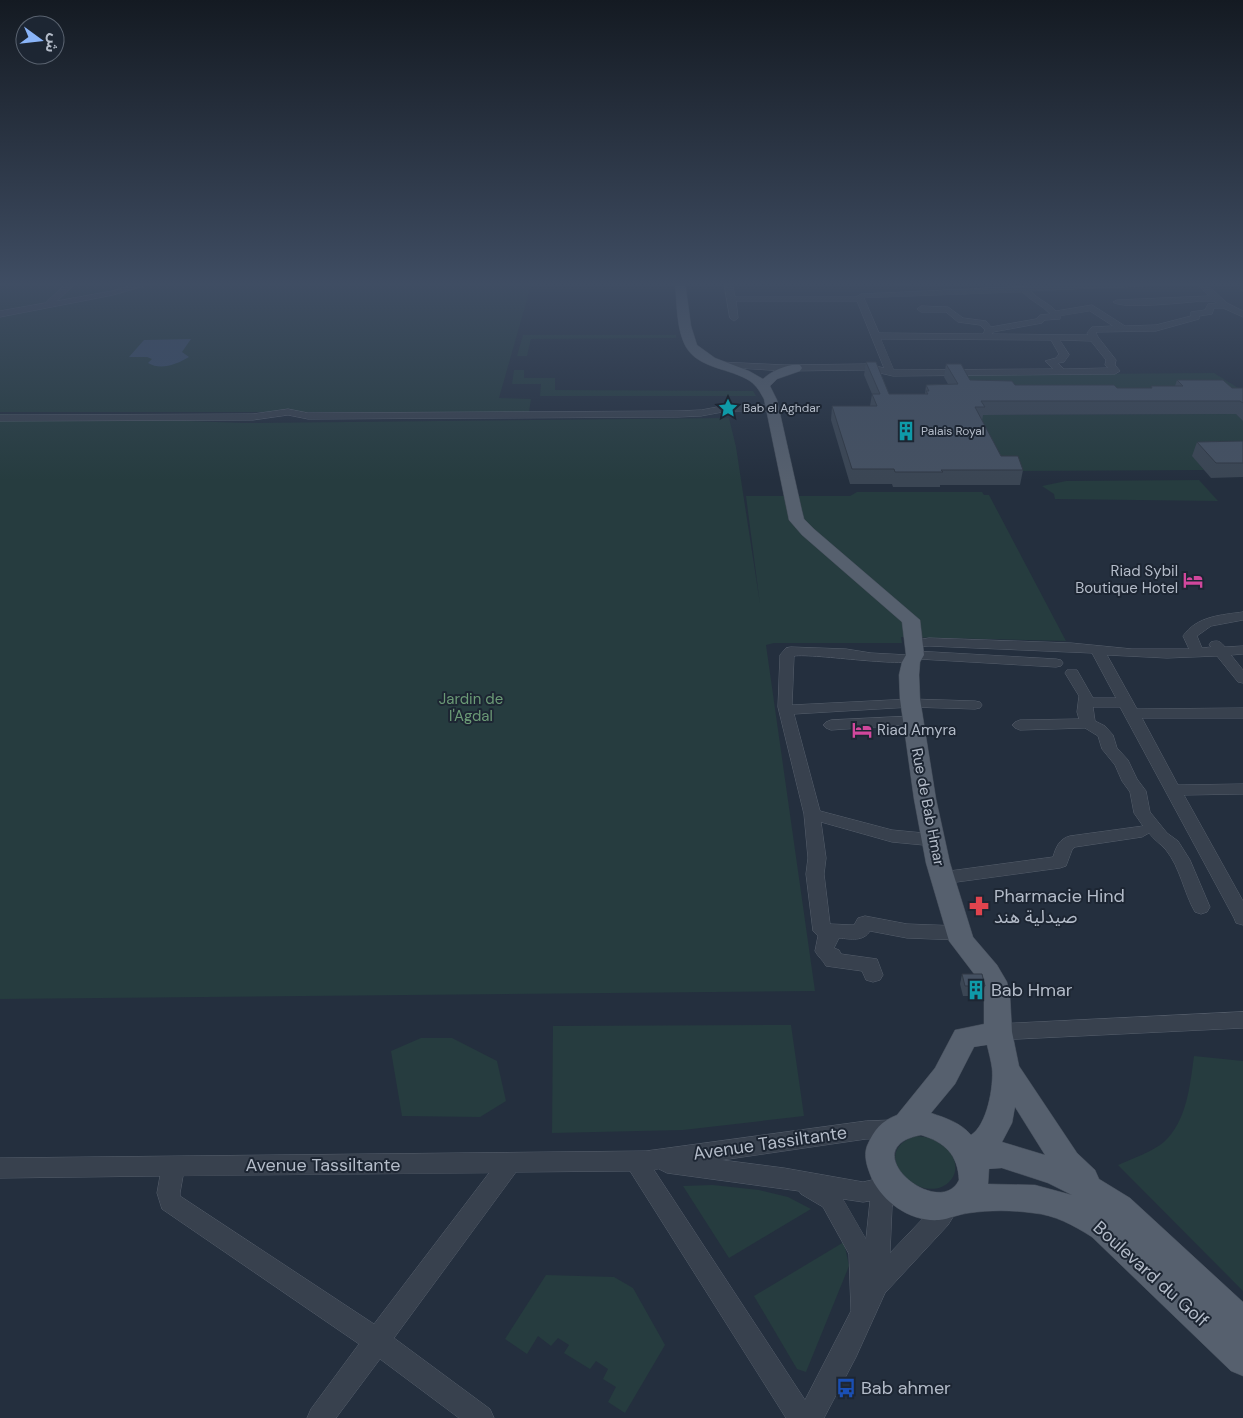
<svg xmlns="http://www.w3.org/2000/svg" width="1243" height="1418" font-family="'DM Sans','Noto Sans Arabic',sans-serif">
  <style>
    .green { fill: #263c3f }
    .water { fill: #394c67 }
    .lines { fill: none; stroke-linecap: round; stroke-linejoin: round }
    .minor-casing { stroke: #565f6c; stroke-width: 1 }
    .major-casing { stroke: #414a57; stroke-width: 1 }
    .minor { fill: #38414e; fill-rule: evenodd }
    .major { fill: #56606e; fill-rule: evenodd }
    .wall { fill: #3b4654 }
    .building { fill: #455162; stroke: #303945 }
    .labels { text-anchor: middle; stroke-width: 4; stroke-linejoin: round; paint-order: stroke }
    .far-poi-label { font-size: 12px; fill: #b4bcc9; stroke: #1d2633; text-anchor: start }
    .poi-label { font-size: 15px; fill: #b4bcc9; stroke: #1d2633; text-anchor: end }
    .park-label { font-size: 15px; fill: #6b9a76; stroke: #1d2633 }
    .street-label { font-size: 15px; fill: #b4bcc9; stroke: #1d2633 }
    .near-poi-label { font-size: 18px; fill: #b4bcc9; stroke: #1d2633; text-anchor: start }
    .near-street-label { font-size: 18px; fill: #b4bcc9; stroke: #1d2633 }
  </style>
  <rect width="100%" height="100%" fill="#242f3e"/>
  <g class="green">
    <path d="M0 282H532L499 398 531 399 529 412H0Z"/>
    <path d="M523 335H676V338L531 339 527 356H517Z"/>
    <path d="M514 370H524V378H555V390L753 391 756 396H540L541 384H512Z"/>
    <path d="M1214 373 1243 391V402L1012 399 957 375Z"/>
    <path d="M0 414 244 423 729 418 736 447 760 604 746 496H850L857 492H982L984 495H989L1066 641 901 637 902 643H774L766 645 815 991 0 999Z"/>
    <path d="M1236 414 1243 421V456H1193L1204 470 998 471 979 415Z"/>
    <path d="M1199 480 1218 501 1055 499 1054 494 1042 486 1066 481Z"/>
    <path d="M791 1025 804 1116 683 1130 552 1133 553 1026Z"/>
    <path d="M421 1038H452L497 1061 506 1101 480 1117 402 1116 391 1051Z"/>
    <path d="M1194 1056 1243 1061V1291L1118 1165C1131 1159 1154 1151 1164 1142 1187 1121 1190 1085 1194 1056Z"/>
    <path d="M916 1136C924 1137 931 1137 938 1141 952 1149 963 1169 949 1182 923 1208 864 1153 916 1136Z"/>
    <path d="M713 1185 759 1190 788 1197 811 1209 729 1258 683 1186Z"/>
    <path d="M844 1242 849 1266 806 1372 797 1369 754 1296Z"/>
    <path d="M546 1275 614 1277 633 1288 665 1345 625 1413 608 1402 616 1387 603 1379 608 1369 596 1361 590 1369 564 1353 569 1345 558 1338 551 1346 538 1336 527 1354 505 1339Z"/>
  </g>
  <path class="water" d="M191 339 182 352 189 357C177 364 161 371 148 363L152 359 147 357H129L144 340Z"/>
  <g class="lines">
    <defs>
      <g id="minor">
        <path d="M68 282H77L57 301 112 291 143 282H157L113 295 0 317V311L45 303Z"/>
        <path d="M724 282H732L735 297H856L861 294C975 289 1089 282 1204 282L1227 303 1243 311V317L1223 308H1214L1212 314 1199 316V319L1156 331 1097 332 1096 333 1098 337 1116 360 1115 365 1120 371 1115 374 893 376 867 370 785 371 722 367 717 364 719 362 785 365 867 364 884 368 857 301H736L738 318 734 321 730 318ZM1197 284 1209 296 1117 300 1113 302C1123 310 1187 302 1203 301H1214L1217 303 1208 304 1205 310 1191 312V316L1156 325 1125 326 1092 305 1056 311C1049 303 1038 300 1031 291ZM1022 292C1031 301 1042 305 1050 314L1040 315 1036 319 991 327 986 321 963 318 948 307 921 306 917 309 921 312H946L958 322 980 325 985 330 983 334 879 333 864 298ZM1090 311 1113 326 1092 327 1087 333 1088 335 992 334 993 332 1042 323 1045 320 1060 319V316ZM881 339 1051 340 1059 354 1056 358 1045 361 1053 369 894 370ZM1060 340 1091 341 1106 360 1105 365 1108 368 1064 369 1058 363 1064 362 1069 355Z"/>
        <path d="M892 282H913C908 286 897 286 892 282Z"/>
        <path d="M728 405H771L776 408 771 411H728L701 416 678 417 308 419 288 415 253 420 0 421V415L253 414 288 409 308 413 678 411 701 410Z"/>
        <path d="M1243 612V620L1211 626 1197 636 1202 648 1211 647 1209 645 1211 642C1218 640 1220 641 1225 647L1243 646V654L1231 655 1243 670V683L1238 682 1217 656 1167 658 1107 655 1137 709 1243 708V718H1142L1178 785 1243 784V794L1184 795 1243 901V925L1236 923 1234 918 1120 707H1093L1095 721 1105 726 1113 735 1117 748 1128 760 1137 779 1146 791 1150 812 1167 833 1178 841 1190 860 1210 907 1207 912 1201 914 1195 912C1184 893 1180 867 1166 850 1161 844 1154 840 1149 833L1142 837 1075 847 1072 850 1066 866 1060 868 942 884 936 882 933 878 936 874 942 872 1053 857C1056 847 1059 839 1070 836L1143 826 1134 813 1130 792 1122 781 1115 765 1102 749 1098 736 1085 728 1020 730 1015 728 1012 725 1015 722 1020 720 1079 719 1077 712 1079 696 1065 673 1067 670H1077L1093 698H1116L1092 653 929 646 910 647 908 644 910 641 929 638 1071 643 1132 649H1189L1183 636C1197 616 1221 615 1243 612Z"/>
        <path d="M791 647 846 649 871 653 908 655 915 651 1056 659 1061 660 1063 663 1061 666 1056 667 919 659C910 669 815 653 794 656L792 705 911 699 975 701 980 702 982 705 980 708 975 709 911 707 794 714 820 811 892 830 934 834 940 836 943 840 940 844 934 846 892 842 821 822 826 858 824 874 830 924 854 925 858 918 865 916 907 924 960 926 967 928 969 933 967 938 960 940 907 938 870 931C863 942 851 939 839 938L834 948 839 950 841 954 877 959 883 975 880 980 873 982 866 980 862 971 826 966C823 960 818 957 815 951L818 936 813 931 806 874 808 858 804 814 778 707 780 655 786 648Z"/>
        <path d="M914 716 919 718 922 721 919 724 831 730 826 728 823 725 826 722 831 720Z"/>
        <path d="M1243 1012V1028L998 1040 991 1038 988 1032 991 1026 998 1024Z"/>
        <path d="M895 1120 903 1122 906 1129 903 1136 895 1138 866 1139 722 1160 784 1168 863 1182 872 1180 888 1172 896 1175 903 1187C900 1195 894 1199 892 1207L890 1253 932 1209 941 1197 949 1194 957 1197 961 1204 948 1225 885 1293 856 1357 824 1418H786L630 1171 516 1172 394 1338 490 1409 494 1418H459L380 1359 336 1418H307L311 1409 359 1344 162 1209 157 1193 160 1176 0 1178V1158L646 1151 866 1121ZM659 1169 667 1173 799 1191 801 1194 823 1207 849 1254 851 1311 805 1400 654 1170ZM489 1173 374 1324 180 1196V1193L183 1176ZM843 1199 863 1202 870 1201 866 1239Z"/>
      </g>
      <path id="major" d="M675 282H685L691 326 697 345 715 358 749 371 763 379C771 371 789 363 800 365L802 368 800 371 777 379 770 386 777 400 802 511 804 519 814 529 920 620 924 655 920 662 919 675 920 699 936 799 950 863 973 937 997 965 1007 982 1010 996 1012 1032 1019 1066 1077 1153 1095 1170 1099 1179 1130 1198 1243 1302V1376L1231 1371 1092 1237C1073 1225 1055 1215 1033 1213 1012 1210 990 1210 969 1213 959 1214 949 1219 939 1220 911 1222 884 1203 872 1179 868 1169 863 1157 867 1146 874 1130 881 1121 897 1115L935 1068 955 1030 984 1024V996L981 983 949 941 926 863 914 799 900 699 899 675 902 662 906 655 902 622 802 535 789 520 764 399C760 392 757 386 750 381 730 368 699 369 686 347 676 329 677 302 675 282ZM987 1045C989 1053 991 1061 992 1068 994 1086 987 1125 971 1135 961 1123 946 1118 931 1113L955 1084 974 1047ZM1015 1107 1045 1155 1002 1142 1012 1123ZM921 1135C945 1142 958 1155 959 1180 939 1221 851 1148 921 1135ZM1002 1168 1048 1183 1072 1195 1035 1185 988 1184 989 1169Z"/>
    </defs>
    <use href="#minor" class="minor-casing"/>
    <use href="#major" class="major-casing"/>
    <use href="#minor" class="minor"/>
    <use href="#major" class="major"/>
  </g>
  <g class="wall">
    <path d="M1242 282H1243V292L1240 290Z"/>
    <path d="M866 362 889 394H925L926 385 948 384 944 377 946 364 970 380 1015 385 1117 388H1151V386H1175L1177 380 1232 388H1243V421L1236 414 983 415 982 421 1001 456 1023 470 1020 485H940V487H893L892 484H850L831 420 832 406H870L872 394 864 375Z"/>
    <path d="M1243 441V477L1211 478 1192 456 1197 442Z"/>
    <path d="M962 974 985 986 982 996H963L960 984Z"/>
  </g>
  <g class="building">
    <path d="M866 362H876L889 394H928L926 391H929L926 385 958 384 946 364H961L970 380 1012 381 1015 385H1114L1117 388H1152L1151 386H1183L1177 380H1223L1232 388H1243V403L1240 401H981L985 407H975L1001 456H1018L1023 470H941L943 472H895L894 469H852L832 406H877L872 394H880Z"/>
    <path d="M1243 441V463H1216L1197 442Z"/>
    <path d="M962 974H982L985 986H965Z"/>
  </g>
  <linearGradient id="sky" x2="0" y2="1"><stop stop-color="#141a22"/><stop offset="0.59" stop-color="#3f4d63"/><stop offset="1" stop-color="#3f4d63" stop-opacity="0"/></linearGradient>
  <rect width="1243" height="481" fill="url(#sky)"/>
  <defs>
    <symbol id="sight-bare" viewBox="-9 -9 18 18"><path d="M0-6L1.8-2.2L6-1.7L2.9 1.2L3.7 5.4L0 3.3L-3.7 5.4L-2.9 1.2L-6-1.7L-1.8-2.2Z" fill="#0f9aa8" stroke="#1d2633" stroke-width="2.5" paint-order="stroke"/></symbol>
    <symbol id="building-bare" viewBox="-9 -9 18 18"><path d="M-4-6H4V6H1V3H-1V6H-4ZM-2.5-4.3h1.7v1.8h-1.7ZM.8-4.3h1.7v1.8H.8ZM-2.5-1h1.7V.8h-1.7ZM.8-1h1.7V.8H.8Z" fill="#0f9aa8" stroke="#1d2633" stroke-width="2.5" paint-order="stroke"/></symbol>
    <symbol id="hotel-bare" viewBox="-9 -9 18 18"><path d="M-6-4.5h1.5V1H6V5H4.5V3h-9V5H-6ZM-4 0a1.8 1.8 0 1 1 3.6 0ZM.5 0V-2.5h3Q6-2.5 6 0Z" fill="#d1479c" stroke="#1d2633" stroke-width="2.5" paint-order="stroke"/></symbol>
    <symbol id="pharmacy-bare" viewBox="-9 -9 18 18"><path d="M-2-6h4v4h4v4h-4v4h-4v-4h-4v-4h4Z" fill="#e0444e" stroke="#1d2633" stroke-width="2.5" paint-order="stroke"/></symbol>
    <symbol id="bus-bare" viewBox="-9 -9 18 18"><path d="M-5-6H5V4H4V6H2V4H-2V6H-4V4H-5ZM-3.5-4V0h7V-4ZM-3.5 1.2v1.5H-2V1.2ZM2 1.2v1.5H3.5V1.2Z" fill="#1a4fb4" stroke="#1d2633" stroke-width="2.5" paint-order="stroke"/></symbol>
  </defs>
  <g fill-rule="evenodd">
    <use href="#sight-bare" x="714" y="394" width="28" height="28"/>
    <use href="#building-bare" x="892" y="417" width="28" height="28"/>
    <use href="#hotel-bare" x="1179" y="566" width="28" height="28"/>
    <use href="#hotel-bare" x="848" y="716" width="28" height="28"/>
    <use href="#pharmacy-bare" x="965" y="892" width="28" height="28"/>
    <use href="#building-bare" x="962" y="976" width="28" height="28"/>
    <use href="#bus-bare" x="832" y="1374" width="28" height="28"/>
  </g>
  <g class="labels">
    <g class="far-poi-label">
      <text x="743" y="412">Bab el Aghdar</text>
      <text x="921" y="435">Palais Royal</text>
    </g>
    <g class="poi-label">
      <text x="1178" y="576">Riad Sybil<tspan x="1178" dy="17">Boutique Hotel</tspan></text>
      <text x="877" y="735" text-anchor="start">Riad Amyra</text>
    </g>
    <g class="park-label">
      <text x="471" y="704">Jardin de<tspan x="471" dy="17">l'Agdal</tspan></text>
    </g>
    <g class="street-label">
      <text transform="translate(928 807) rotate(79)" y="5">Rue de Bab Hmar</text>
    </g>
    <g class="near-poi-label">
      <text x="994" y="902">Pharmacie Hind<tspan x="994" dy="21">صيدلية هند</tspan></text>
      <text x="991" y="996">Bab Hmar</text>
      <text x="861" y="1394">Bab ahmer</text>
    </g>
    <g class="near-street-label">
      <text transform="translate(770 1143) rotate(-8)" y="6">Avenue Tassiltante</text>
      <text x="323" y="1171">Avenue Tassiltante</text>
      <text transform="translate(1151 1274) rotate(42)" y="6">Boulevard du Golf</text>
    </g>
  </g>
  <g transform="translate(40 40) rotate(105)"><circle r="24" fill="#1d2633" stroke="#59626f"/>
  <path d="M0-4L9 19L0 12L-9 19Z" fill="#8ab4f8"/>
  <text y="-8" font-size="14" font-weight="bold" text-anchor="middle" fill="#b4bcc9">ش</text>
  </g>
</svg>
